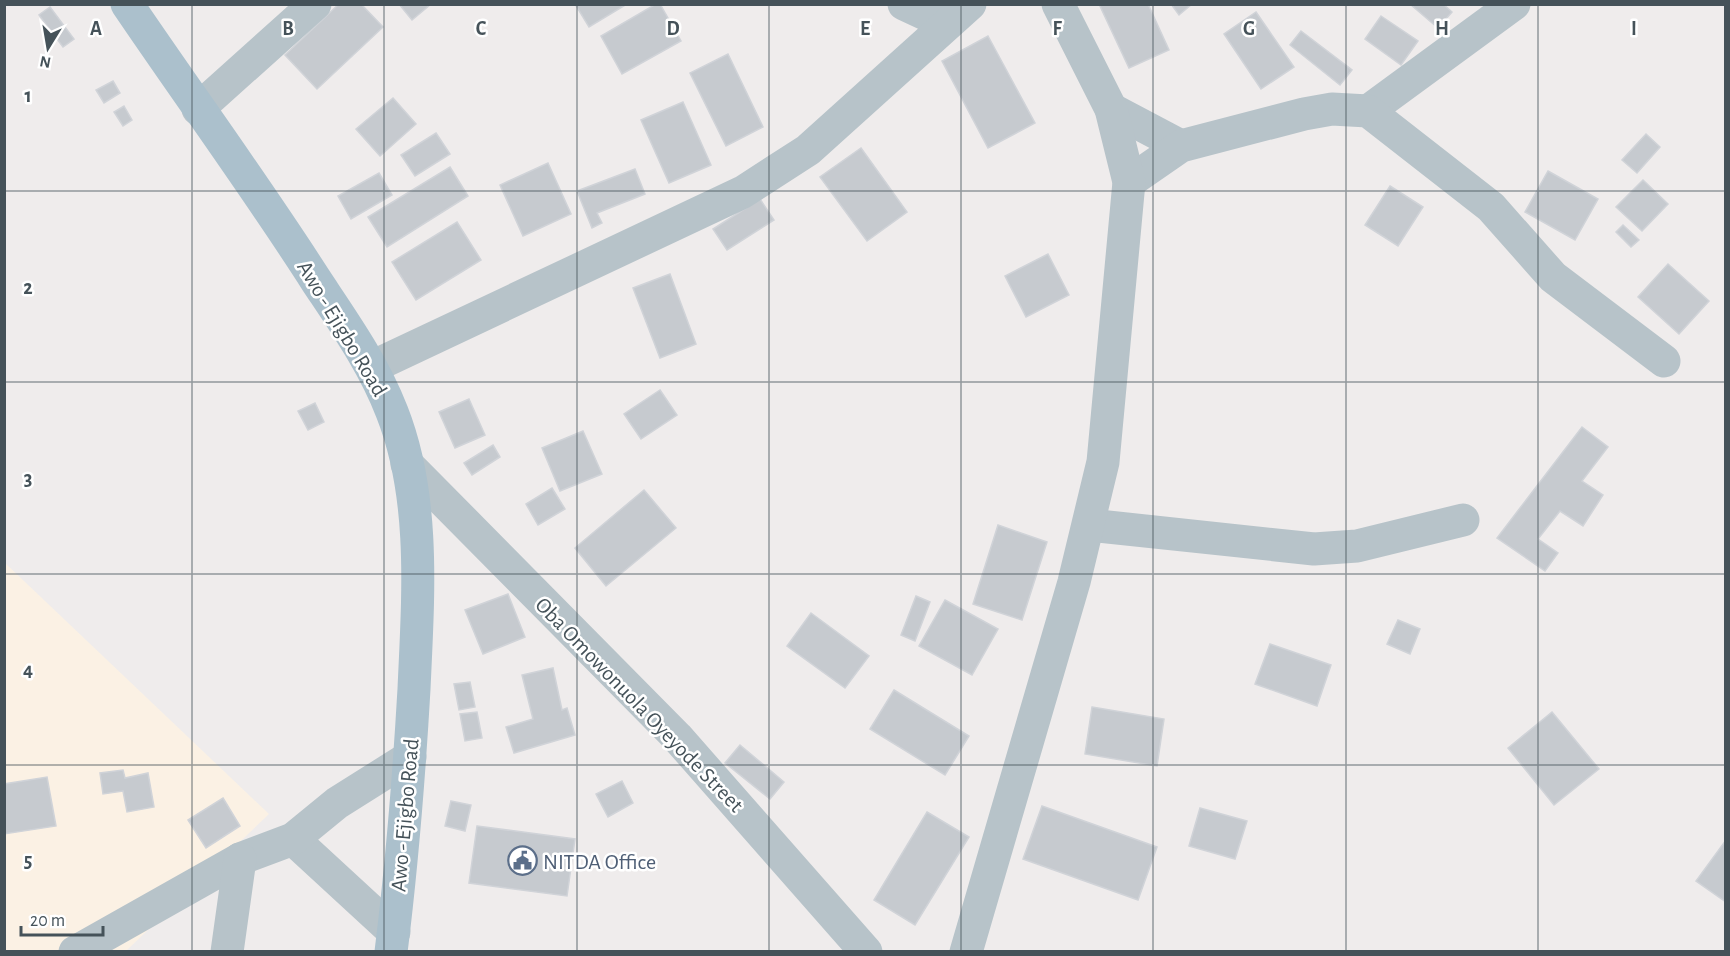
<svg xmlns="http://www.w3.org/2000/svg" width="1730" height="956" font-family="'Alegreya Sans',sans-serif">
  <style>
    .commercial { fill: #fbf1e4 }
    .building { fill: #c6cacf; stroke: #d0d3d8; stroke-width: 1.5 }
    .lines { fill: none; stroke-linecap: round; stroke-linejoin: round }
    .street { stroke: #b7c3c9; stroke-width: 33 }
    .primary { stroke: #abc0cc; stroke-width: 33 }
    .grid { fill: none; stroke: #455259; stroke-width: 1.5; stroke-opacity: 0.55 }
    .labels { text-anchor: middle; stroke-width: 5; stroke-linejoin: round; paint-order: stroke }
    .street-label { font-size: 22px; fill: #455259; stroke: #fff }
    .service-label { font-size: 22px; fill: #4e5e75; stroke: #fff; text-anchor: start }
    .grid-label { font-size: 20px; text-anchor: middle; font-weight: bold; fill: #455259; stroke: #fff; stroke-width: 5; stroke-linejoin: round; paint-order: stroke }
  </style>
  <rect width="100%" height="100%" fill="#efecec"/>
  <path class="commercial" d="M4 562 269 814 126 951H5Z"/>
  <g class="building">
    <path d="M339 4H361L383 27 317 89 285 55Z"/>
    <path d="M399 4H431L412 20Z"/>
    <path d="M575 4H627L589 27Z"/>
    <path d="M656 4H660L681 41 622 74 601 36Z"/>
    <path d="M1099 4H1148L1169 50 1129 68Z"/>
    <path d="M1171 4H1192L1179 15Z"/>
    <path d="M1410 4H1443L1452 12 1438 28Z"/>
    <path d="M50 7 74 39 63 47 39 15Z"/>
    <path d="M1256 12 1294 67 1261 89 1224 34Z"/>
    <path d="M1381 16 1418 41 1401 65 1365 39Z"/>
    <path d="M1301 31 1352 70 1340 85 1290 45Z"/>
    <path d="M988 36 1035 123 988 148 942 61Z"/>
    <path d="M728 54 763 127 726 146 690 73Z"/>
    <path d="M113 81 120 93 104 103 96 90Z"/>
    <path d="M393 98 416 124 380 156 356 129Z"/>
    <path d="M683 102 711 165 669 183 641 120Z"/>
    <path d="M124 106 132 120 123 126 114 112Z"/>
    <path d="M436 133 450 154 415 176 401 155Z"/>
    <path d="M1646 134 1660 147 1637 173 1622 160Z"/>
    <path d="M861 148 907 212 867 241 820 177Z"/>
    <path d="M548 163 571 214 523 236 500 185Z"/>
    <path d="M450 167 468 196 387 247 368 217Z"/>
    <path d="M635 169 645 194 597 213 602 223 592 228 577 191Z"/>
    <path d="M1548 171 1598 199 1575 240 1525 212Z"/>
    <path d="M379 173 392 195 351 219 338 196Z"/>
    <path d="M1643 180 1668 204 1642 231 1616 207Z"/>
    <path d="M1390 186 1423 207 1398 246 1365 225Z"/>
    <path d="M760 199 774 220 727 250 713 229Z"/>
    <path d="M457 222 481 260 416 300 392 262Z"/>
    <path d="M1623 225 1639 240 1631 247 1616 232Z"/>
    <path d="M1048 254 1069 295 1026 317 1005 276Z"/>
    <path d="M1668 264 1709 301 1679 334 1638 297Z"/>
    <path d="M670 274 696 344 660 358 633 288Z"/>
    <path d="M660 390 677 415 641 439 624 414Z"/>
    <path d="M469 399 485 435 455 448 439 412Z"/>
    <path d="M315 403 324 422 308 430 298 411Z"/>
    <path d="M1582 427 1608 447 1582 481 1603 495 1583 526 1560 511 1538 539 1558 553 1545 571 1497 538Z"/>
    <path d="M583 431 602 474 560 491 542 448Z"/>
    <path d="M493 445 500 457 472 475 464 463Z"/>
    <path d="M552 488 565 509 538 525 526 504Z"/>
    <path d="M644 490 676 528 606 586 575 548Z"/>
    <path d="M998 525 1047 542 1022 620 973 604Z"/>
    <path d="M508 594 525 637 483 654 465 610Z"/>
    <path d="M916 596 930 602 915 641 901 635Z"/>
    <path d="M945 600 998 629 972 675 919 646Z"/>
    <path d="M811 613 869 656 845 688 787 646Z"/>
    <path d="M1398 620 1420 629 1410 654 1387 644Z"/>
    <path d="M1270 644 1331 665 1317 706 1255 684Z"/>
    <path d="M553 668 562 710 567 708 575 735 514 753 506 727 533 719 522 675Z"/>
    <path d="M470 682 475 707 459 710 454 684Z"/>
    <path d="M894 690 969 736 945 775 870 729Z"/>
    <path d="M1092 707 1164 719 1157 766 1085 754Z"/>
    <path d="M477 712 482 738 465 741 460 714Z"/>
    <path d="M1552 712 1599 769 1554 805 1508 748Z"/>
    <path d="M740 745 784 782 770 799 725 763Z"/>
    <path d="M123 770 125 778 148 773 154 807 127 812 123 791 103 794 100 773Z"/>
    <path d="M47 777 56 826 4 834V784Z"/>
    <path d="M622 781 633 803 608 817 596 794Z"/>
    <path d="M223 798 240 826 206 848 188 820Z"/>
    <path d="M451 801 471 805 465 831 445 826Z"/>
    <path d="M1042 806 1157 847 1138 900 1023 859Z"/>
    <path d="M1200 808 1247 821 1235 859 1189 846Z"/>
    <path d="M927 812 969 837 915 925 874 900Z"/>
    <path d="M477 826 575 839 567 896 469 883Z"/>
    <path d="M1726 840V902L1696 881Z"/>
  </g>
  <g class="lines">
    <g class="street">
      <path d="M904 4 947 24"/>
      <path d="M198 109 315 4"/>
      <path d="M1111 109 1181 146"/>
      <path d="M1368 111 1514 4"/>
      <path d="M1129 182 1181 146 1304 114 1332 109 1368 111 1491 207 1553 277 1664 361"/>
      <path d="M372 367 743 192 808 150 970 4"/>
      <path d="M407 464 677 737 866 952"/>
      <path d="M1089 525 1314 549 1357 546 1463 520"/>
      <path d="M293 839 394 932"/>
      <path d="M75 952 240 859 293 839 337 803 410 757"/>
      <path d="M227 952 240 859"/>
      <path d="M966 952 1074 582 1103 462 1129 182 1111 109 1058 4"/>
    </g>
    <path class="primary" d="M127 4C190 97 257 188 317 282 345 324 374 365 392 412 426 498 418 598 414 689 409 776 402 864 391 952"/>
  </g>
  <path class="grid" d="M192 4V952M384 4V952M577 4V952M769 4V952M961 4V952M1153 4V952M1346 4V952M1538 4V952M4 191H1726M4 382H1726M4 574H1726M4 765H1726"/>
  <defs>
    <symbol id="civic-ring" viewBox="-11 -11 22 22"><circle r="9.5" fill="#fff" stroke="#5c6f8a" stroke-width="1.5"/><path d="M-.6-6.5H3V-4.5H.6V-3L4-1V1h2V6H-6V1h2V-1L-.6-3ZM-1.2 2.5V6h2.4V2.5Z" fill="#5c6f8a"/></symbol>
  </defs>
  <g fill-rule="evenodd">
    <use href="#civic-ring" x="506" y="844" width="33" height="33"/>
  </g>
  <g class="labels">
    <g class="street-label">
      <text transform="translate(343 328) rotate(59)" y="8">Awo - Ejigbo Road</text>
      <text transform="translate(640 704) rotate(46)" y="8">Oba Omowonuola Oyeyode Street</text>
      <text transform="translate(404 815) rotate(-85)" y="8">Awo - Ejigbo Road</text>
    </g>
    <g class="service-label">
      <text x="543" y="869">NITDA Office</text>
    </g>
  </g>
  <g class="grid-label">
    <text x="96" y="35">A</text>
    <text x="288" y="35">B</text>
    <text x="481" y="35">C</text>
    <text x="673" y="35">D</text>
    <text x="865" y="35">E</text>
    <text x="1057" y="35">F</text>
    <text x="1249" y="35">G</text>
    <text x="1442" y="35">H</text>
    <text x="1634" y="35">I</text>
    <text x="28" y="102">1</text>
    <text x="28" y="294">2</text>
    <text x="28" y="485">3</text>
    <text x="28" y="676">4</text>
    <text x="28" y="867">5</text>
  </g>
  <rect width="1730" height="956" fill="none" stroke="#455259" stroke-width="12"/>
  <g transform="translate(48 48) rotate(191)" stroke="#ffffff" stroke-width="4.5" paint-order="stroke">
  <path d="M0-4.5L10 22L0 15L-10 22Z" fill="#455259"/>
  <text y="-9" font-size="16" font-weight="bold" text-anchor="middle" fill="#455259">N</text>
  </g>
  <path d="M21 926v9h82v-9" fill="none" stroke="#455259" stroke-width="3"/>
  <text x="30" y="926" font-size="18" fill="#455259" stroke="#ffffff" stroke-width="4.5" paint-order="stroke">20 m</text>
</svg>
